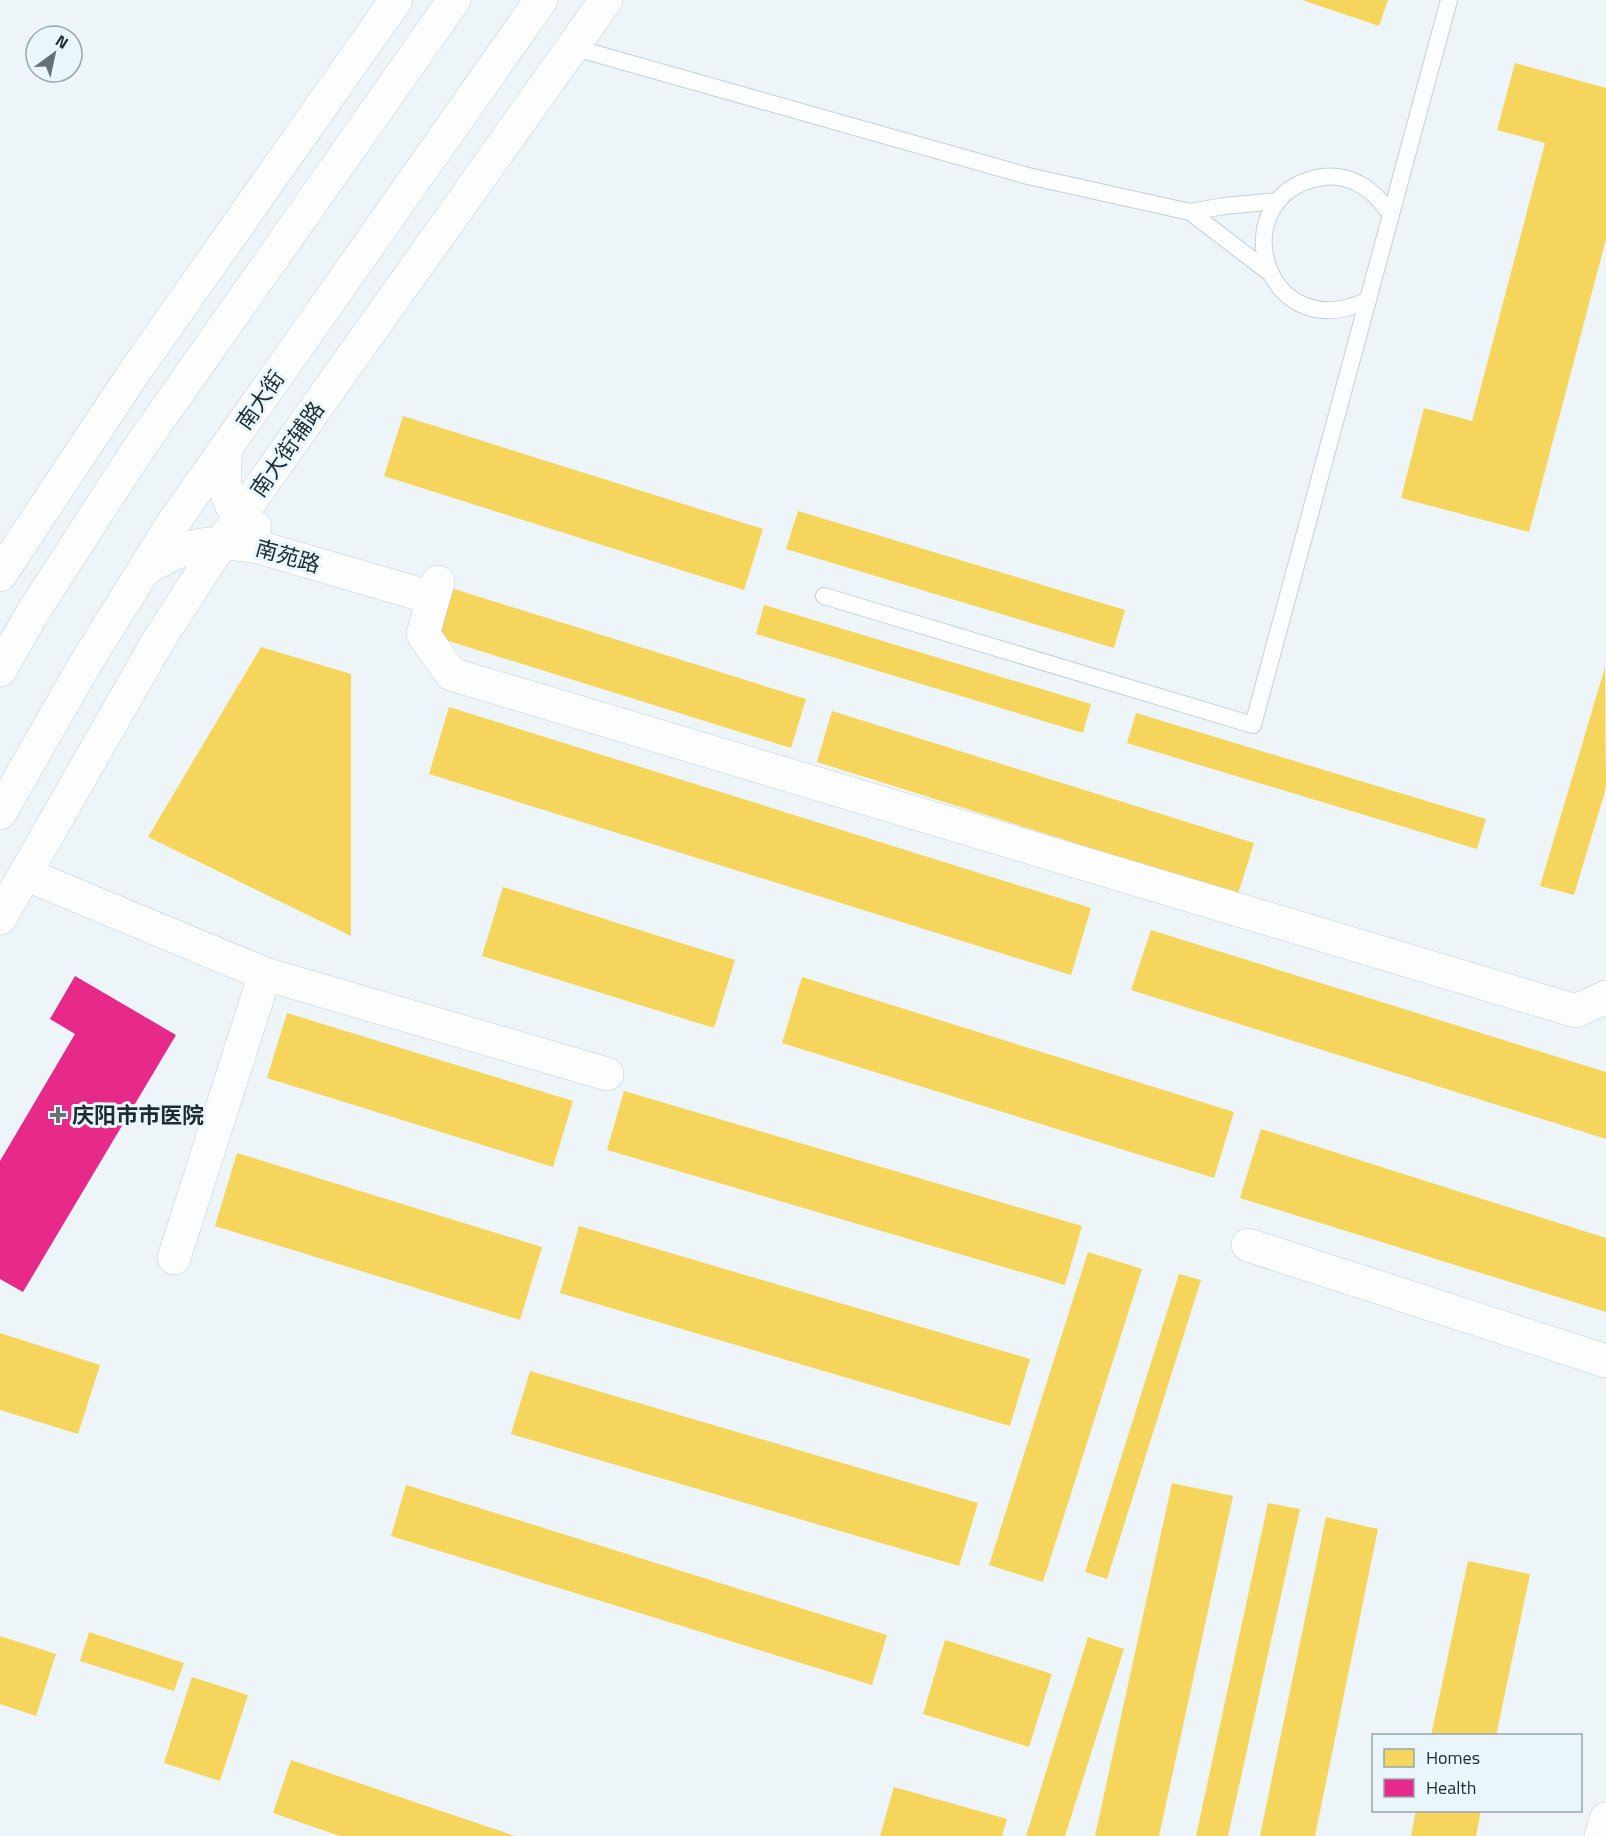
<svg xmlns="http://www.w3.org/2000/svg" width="1606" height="1836" font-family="'Titillium Web','Noto Sans SC',sans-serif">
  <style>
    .homes { fill: #f6d55c }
    .health { fill: #e7298a }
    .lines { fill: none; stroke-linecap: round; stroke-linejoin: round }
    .lane-casing { stroke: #c5d0d3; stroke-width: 18 }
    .street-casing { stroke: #c5d0d3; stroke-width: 34 }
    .secondary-casing { stroke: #c5d0d3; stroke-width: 34 }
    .primary-casing { stroke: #c5d0d3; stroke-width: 34 }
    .lane { stroke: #fcfefe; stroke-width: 16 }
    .street { stroke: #fcfefe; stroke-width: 33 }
    .secondary { stroke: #fcfefe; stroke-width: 33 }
    .primary { stroke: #fcfefe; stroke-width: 33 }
    .poi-dot { fill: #667275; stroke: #e9f7fc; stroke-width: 2 }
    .labels { text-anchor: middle; stroke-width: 6; stroke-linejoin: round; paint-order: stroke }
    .street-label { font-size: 22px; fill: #1e2b2f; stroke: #e9f7fc }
    .poi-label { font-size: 22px; font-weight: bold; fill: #1e2b2f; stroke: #e9f7fc; text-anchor: start }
  </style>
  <rect width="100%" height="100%" fill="#edf5f8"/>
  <g class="homes">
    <path d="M1302 0H1388L1379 26Z"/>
    <path d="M1515 63 1606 88V239L1529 532 1401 498 1424 408 1472 421 1545 143 1497 130Z"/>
    <path d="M403 416 763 529 744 590 384 476Z"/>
    <path d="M798 511 1125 610 1114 648 786 549Z"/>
    <path d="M451 588 806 699 791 748 436 637Z"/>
    <path d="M764 605 1091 704 1083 733 756 634Z"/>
    <path d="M261 647 351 674V936L148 837Z"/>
    <path d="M1605 667 1606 788 1574 895 1540 886Z"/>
    <path d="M449 707 1091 908 1071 975 429 774Z"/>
    <path d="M832 711 1254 843 1238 894 817 762Z"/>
    <path d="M1136 713 1486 819 1477 849 1127 743Z"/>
    <path d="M503 887 735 960 714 1028 482 956Z"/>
    <path d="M1151 930 1606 1072V1139L1131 990Z"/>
    <path d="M802 977 1234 1112 1214 1178 782 1043Z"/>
    <path d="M287 1013 573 1101 553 1167 267 1078Z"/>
    <path d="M624 1091 1082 1226 1065 1285 607 1150Z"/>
    <path d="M1261 1129 1606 1238V1312L1240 1198Z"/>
    <path d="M237 1153 542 1247 520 1320 215 1226Z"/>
    <path d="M579 1226 1030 1359 1010 1426 560 1293Z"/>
    <path d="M1088 1252 1142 1269 1043 1582 989 1565Z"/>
    <path d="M1179 1274 1201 1280 1107 1579 1085 1572Z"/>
    <path d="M0 1333 100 1365 78 1434 0 1410Z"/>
    <path d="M530 1371 978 1503 959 1566 511 1434Z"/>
    <path d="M1172 1483 1233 1496 1159 1836H1095Z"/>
    <path d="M406 1485 887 1635 872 1685 391 1536Z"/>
    <path d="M1268 1503 1300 1509 1228 1836H1196Z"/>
    <path d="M1326 1517 1378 1529 1315 1836H1260Z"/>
    <path d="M1468 1561 1530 1574 1496 1736H1431Z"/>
    <path d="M89 1632 184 1663 174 1691 80 1661Z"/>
    <path d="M0 1636 56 1654 36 1716 0 1704Z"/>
    <path d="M1088 1637 1124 1649 1065 1836H1026Z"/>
    <path d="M945 1640 1052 1674 1029 1747 923 1714Z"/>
    <path d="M192 1677 248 1695 220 1781 164 1763Z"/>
    <path d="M291 1760 515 1836H340L273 1813Z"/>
    <path d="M894 1787 1007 1819 1002 1836H880Z"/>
    <path d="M1416 1810H1481L1476 1836H1411Z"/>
  </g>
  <path class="health" d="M75 976 176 1035 23 1292 0 1279V1161L75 1034 50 1019Z"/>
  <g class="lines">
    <defs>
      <g id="lane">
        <path d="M572 47 1028 176 1190 212 1224 206 1278 201"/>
        <path d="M1190 212 1270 273"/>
        <path d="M1368 300C1262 351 1220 193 1323 177 1353 173 1376 192 1391 215"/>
        <path d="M824 596 1253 725 1449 0"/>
      </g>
      <g id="street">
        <path d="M438 582 423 634 451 674 1576 1011 1606 997"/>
        <path d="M25 874 265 974 607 1074"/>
        <path d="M1248 1245 1606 1361"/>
        <path d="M174 1258 265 974"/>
      </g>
      <g id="secondary">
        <path d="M226 449C222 480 223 511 255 527"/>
        <path d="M144 570C186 544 210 538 258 547L433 598"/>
        <path d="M0 575 133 374 396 0"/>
        <path d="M0 918 158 641 226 536 318 405 606 0"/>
        <path d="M1601 1836 1606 1819"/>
      </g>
      <g id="primary">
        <path d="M0 670 33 612 139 448 454 0"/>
        <path d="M0 813 84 666 171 526 541 0"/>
      </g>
    </defs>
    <use href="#lane" class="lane-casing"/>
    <use href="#street" class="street-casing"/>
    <use href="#secondary" class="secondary-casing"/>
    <use href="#primary" class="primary-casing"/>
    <use href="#lane" class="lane"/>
    <use href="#street" class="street"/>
    <use href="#secondary" class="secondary"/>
    <use href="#primary" class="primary"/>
  </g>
  <path class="poi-dot" d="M55 1106h6v6h6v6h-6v6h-6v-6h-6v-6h6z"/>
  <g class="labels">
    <g class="street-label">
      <text transform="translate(260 400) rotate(-55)" y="8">南大街</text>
      <text transform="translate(287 449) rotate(-55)" y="8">南大街辅路</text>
      <text transform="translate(288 556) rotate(16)" y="8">南苑路</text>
    </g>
    <g class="poi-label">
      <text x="72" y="1123">庆阳市市医院</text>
    </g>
  </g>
  <rect x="1372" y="1734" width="210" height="78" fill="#e9f7fc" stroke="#98a5aa" stroke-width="1.5"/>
  <rect x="1384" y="1749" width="30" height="18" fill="#f6d55c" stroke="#98a5aa" stroke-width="1.5"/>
  <text x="1426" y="1764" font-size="18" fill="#1e2b2f">Homes</text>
  <rect x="1384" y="1779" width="30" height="18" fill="#e7298a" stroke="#98a5aa" stroke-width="1.5"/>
  <text x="1426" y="1794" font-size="18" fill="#1e2b2f">Health</text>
  <g transform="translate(54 54) rotate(33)"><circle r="28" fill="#e9f7fc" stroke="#98a5aa" stroke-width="1.5"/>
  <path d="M0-4.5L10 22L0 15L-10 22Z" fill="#667275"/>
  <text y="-9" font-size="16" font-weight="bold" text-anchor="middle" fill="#1e2b2f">N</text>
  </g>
</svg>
